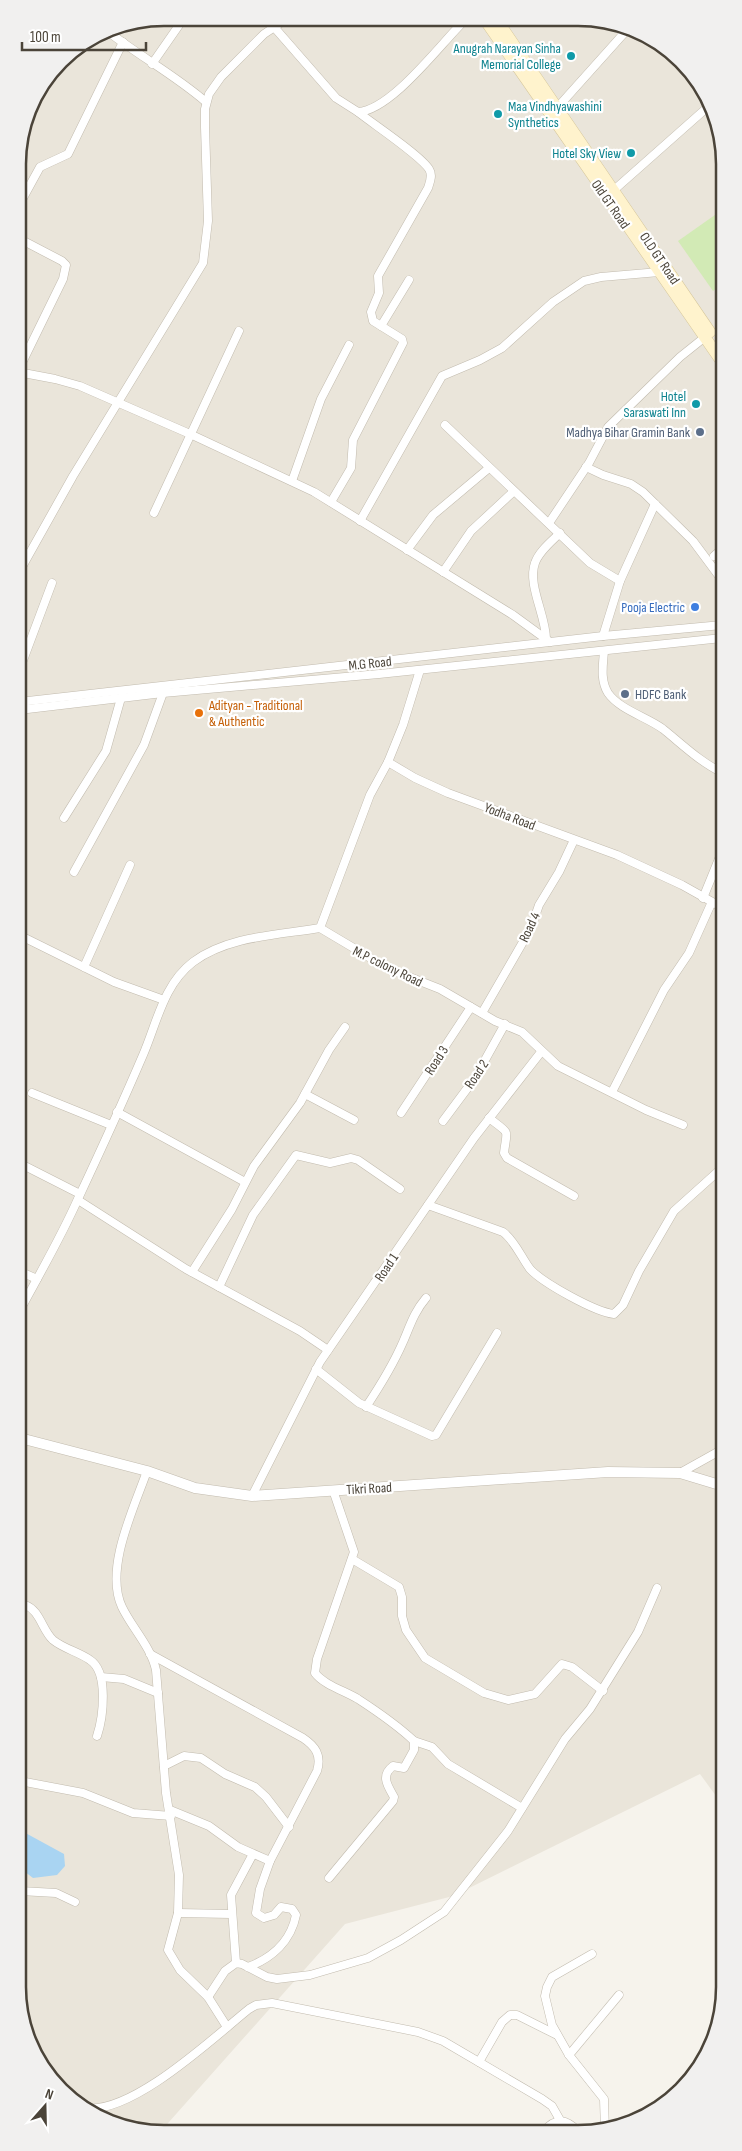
<svg xmlns="http://www.w3.org/2000/svg" width="742" height="2151" font-family="'Sofia Sans Condensed',sans-serif">
  <style>
    .residential { fill: #eae5da }
    .green { fill: #d2eab5 }
    .water { fill: #a9d4f2 }
    .lines { fill: none; stroke-linecap: round; stroke-linejoin: round }
    .minor-casing { stroke: #c2bbae; stroke-width: 9 }
    .tertiary-casing { stroke: #c2bbae; stroke-width: 11 }
    .secondary-casing { stroke: #d6c79b; stroke-width: 12 }
    .minor { stroke: #fff; stroke-width: 8 }
    .tertiary { stroke: #fff; stroke-width: 10 }
    .secondary { stroke: #fff3cd; stroke-width: 11 }
    .culture-dot { fill: #0f9aa8; stroke: #fff; stroke-width: 2 }
    .service-dot { fill: #5c6f8a; stroke: #fff; stroke-width: 2 }
    .shop-dot { fill: #3f7fe0; stroke: #fff; stroke-width: 2 }
    .food-dot { fill: #e8710a; stroke: #fff; stroke-width: 2 }
    .labels { text-anchor: middle; stroke-width: 4.5; stroke-linejoin: round; paint-order: stroke }
    .culture-label { font-size: 14px; fill: #0d838f; stroke: #fff; text-anchor: end }
    .street-label { font-size: 14px; fill: #4b4439; stroke: #fff }
    .service-label { font-size: 14px; fill: #4e5e75; stroke: #fff; text-anchor: end }
    .shop-label { font-size: 14px; fill: #366cbe; stroke: #fff; text-anchor: end }
    .food-label { font-size: 14px; fill: #c56008; stroke: #fff; text-anchor: start }
    .rim { fill: none; stroke: #4b4439; stroke-width: 2.5 }
  </style>
  <rect width="100%" height="100%" fill="#f6f3ec"/>
  <path class="residential" d="M164 18 607 20 681 60 705 91 722 135 724 1807 700 1774 453 1896 345 1924 161 2131H136L99 2118 61 2091 37 2060 20 2016 18 154 32 100 67 54 108 29Z"/>
  <path class="green" d="M722 210V284L713 291 678 241Z"/>
  <path class="water" d="M20 1830 64 1854 65 1866 57 1875 33 1878 20 1868Z"/>
  <g class="lines">
    <defs>
      <g id="minor">
        <path d="M274 27 336 98 358 112C392 110 441 43 466 19"/>
        <path d="M106 30C139 56 175 75 206 102"/>
        <path d="M152 64 184 18"/>
        <path d="M557 108 626 31"/>
        <path d="M614 190 710 105"/>
        <path d="M18 207 40 167 68 154 123 42"/>
        <path d="M18 238 62 261 66 265 63 279 18 371"/>
        <path d="M381 326 409 280"/>
        <path d="M18 372 55 379 80 386 190 434 314 492 513 615 550 642"/>
        <path d="M445 425 590 563 620 581"/>
        <path d="M586 467 603 475 631 484 643 492 693 541 722 580"/>
        <path d="M292 481 321 399 349 345"/>
        <path d="M331 502 351 468 353 440 403 343 402 339 373 321 371 312 379 293 378 276 428 188C430 182 433 175 429 169 420 155 373 124 358 112"/>
        <path d="M154 513 239 331"/>
        <path d="M360 521 442 376 480 360 502 348 553 302 584 281 601 277 659 272"/>
        <path d="M549 523 589 463 608 427 680 357 705 337"/>
        <path d="M407 550 433 515 489 468"/>
        <path d="M714 556 722 549"/>
        <path d="M443 572 471 531 513 492"/>
        <path d="M18 574 73 476 203 263 208 221 205 127V109L209 94 221 77 264 34 288 18"/>
        <path d="M603 636 620 581 655 504"/>
        <path d="M546 639C546 616 527 584 535 563 539 551 552 541 560 533"/>
        <path d="M604 651C603 665 600 680 608 693 620 710 647 717 663 729 683 745 700 762 723 773"/>
        <path d="M420 670 403 725 388 762 415 778 448 793 617 855 682 885 723 908"/>
        <path d="M19 671 52 583"/>
        <path d="M19 702 603 636 722 625"/>
        <path d="M19 710 163 693 379 674 722 638"/>
        <path d="M388 762 370 795 320 928 389 969 440 989 495 1021 522 1032 558 1066 646 1110 683 1125"/>
        <path d="M64 818 106 751 121 698"/>
        <path d="M74 872 144 745 163 693"/>
        <path d="M703 898 723 849"/>
        <path d="M19 935 114 982 164 1000"/>
        <path d="M84 967 130 865"/>
        <path d="M482 1013 531 928 539 905 559 872 574 840"/>
        <path d="M612 1092 664 990 689 953 711 904"/>
        <path d="M32 1093 111 1125"/>
        <path d="M305 1094 354 1120"/>
        <path d="M117 1112 245 1182"/>
        <path d="M401 1113 471 1007"/>
        <path d="M489 1118C511 1135 507 1128 504 1153L507 1158 574 1196"/>
        <path d="M443 1121 475 1078 505 1024"/>
        <path d="M19 1163 80 1194"/>
        <path d="M78 1200 186 1269 300 1331 328 1350"/>
        <path d="M428 1205 503 1232C515 1241 521 1257 530 1269 543 1283 595 1312 614 1314L623 1305 639 1271 674 1211 723 1167"/>
        <path d="M19 1271 37 1279"/>
        <path d="M192 1272 232 1209 254 1166 300 1103 329 1050 345 1027"/>
        <path d="M219 1287 253 1215 296 1155 330 1163 351 1158 358 1160 400 1189"/>
        <path d="M19 1312C39 1275 60 1239 77 1201 100 1152 122 1104 143 1055 157 1023 163 985 193 962 228 936 278 935 320 928"/>
        <path d="M316 1369 359 1403 432 1436 436 1435 497 1333"/>
        <path d="M366 1407C380 1386 393 1365 403 1342 410 1326 414 1312 426 1298"/>
        <path d="M147 1471C134 1508 104 1569 122 1607 132 1628 151 1647 156 1670L166 1793 179 1875 178 1913 168 1950 180 1970 208 1997 227 2027"/>
        <path d="M680 1473 723 1449"/>
        <path d="M252 1496 320 1362 474 1138 541 1052"/>
        <path d="M352 1559 399 1587 402 1597V1616L406 1630 425 1658 484 1693 508 1700 535 1694 562 1664 572 1667 603 1691"/>
        <path d="M20 1606 25 1605C40 1610 42 1630 53 1640 64 1649 79 1652 90 1660 109 1672 103 1718 97 1736"/>
        <path d="M150 1654 303 1738C315 1746 322 1755 317 1771L270 1861 260 1889 256 1913 264 1918 274 1915 281 1907 292 1909 296 1915C291 1941 272 1958 248 1967"/>
        <path d="M101 1677 124 1679 158 1693"/>
        <path d="M414 1741 432 1747 448 1764 522 1808"/>
        <path d="M164 1766 184 1756 201 1758 225 1774 255 1787 266 1797 289 1827"/>
        <path d="M20 1781 83 1793 133 1813 171 1816"/>
        <path d="M170 1810 209 1826 238 1847 270 1861"/>
        <path d="M329 1878 393 1801 394 1797C388 1786 380 1776 393 1766L404 1768 414 1750V1741C397 1725 378 1712 358 1699 345 1691 324 1685 315 1673L317 1659 354 1552 333 1490"/>
        <path d="M20 1891 56 1893 75 1902"/>
        <path d="M178 1913 231 1914"/>
        <path d="M592 1954 552 1977 547 1987 545 1996 552 2025 569 2055 604 2099 605 2131"/>
        <path d="M236 1963 231 1895 253 1854"/>
        <path d="M208 1997 225 1971 236 1963 242 1964 267 1977 277 1979 310 1975 368 1958 401 1940 444 1912 508 1831 565 1739 590 1709 638 1632 657 1588"/>
        <path d="M569 2055 619 1995"/>
        <path d="M479 2062 502 2022 510 2015H517L557 2035"/>
        <path d="M85 2108C132 2115 214 2037 249 2009L256 2005 272 2003 418 2032 443 2041 542 2099 552 2106 560 2120"/>
        <path d="M544 2131C556 2117 566 2119 578 2131"/>
      </g>
      <path id="tertiary" d="M20 1438 147 1471 195 1488 252 1496 608 1472 680 1473 723 1486"/>
      <g id="secondary">
        <path d="M485 20 722 362"/>
        <path d="M497 20 710 332"/>
      </g>
    </defs>
    <use href="#minor" class="minor-casing"/>
    <use href="#tertiary" class="tertiary-casing"/>
    <use href="#secondary" class="secondary-casing"/>
    <use href="#minor" class="minor"/>
    <use href="#tertiary" class="tertiary"/>
    <use href="#secondary" class="secondary"/>
  </g>
  <g class="culture-dot">
    <circle cx="571" cy="56" r="5"/>
    <circle cx="498" cy="114" r="5"/>
    <circle cx="631" cy="153" r="5"/>
    <circle cx="696" cy="404" r="5"/>
  </g>
  <g class="service-dot">
    <circle cx="700" cy="432" r="5"/>
    <circle cx="625" cy="694" r="5"/>
  </g>
  <circle class="shop-dot" cx="695" cy="607" r="5"/>
  <circle class="food-dot" cx="199" cy="713" r="5"/>
  <g class="labels">
    <g class="culture-label">
      <text x="561" y="53">Anugrah Narayan Sinha<tspan x="561" dy="16">Memorial College</tspan></text>
      <text x="508" y="111" text-anchor="start">Maa Vindhyawashini<tspan x="508" dy="16">Synthetics</tspan></text>
      <text x="621" y="158">Hotel Sky View</text>
      <text x="686" y="401">Hotel<tspan x="686" dy="16">Saraswati Inn</tspan></text>
    </g>
    <g class="street-label">
      <text transform="translate(611 204) rotate(55)" y="5">Old GT Road</text>
      <text transform="translate(660 258) rotate(56)" y="5">OLD GT Road</text>
      <text transform="translate(370 663) rotate(-6)" y="5">M.G Road</text>
      <text transform="translate(510 816) rotate(21)" y="5">Yodha Road</text>
      <text transform="translate(529 927) rotate(-65)" y="5">Road 4</text>
      <text transform="translate(388 966) rotate(26)" y="5">M.P colony Road</text>
      <text transform="translate(436 1060) rotate(-57)" y="5">Road 3</text>
      <text transform="translate(476 1074) rotate(-56)" y="5">Road 2</text>
      <text transform="translate(386 1267) rotate(-56)" y="5">Road 1</text>
      <text transform="translate(369 1488) rotate(-3)" y="5">Tikri Road</text>
    </g>
    <g class="service-label">
      <text x="690" y="437">Madhya Bihar Gramin Bank</text>
      <text x="635" y="699" text-anchor="start">HDFC Bank</text>
    </g>
    <g class="shop-label">
      <text x="685" y="612">Pooja Electric</text>
    </g>
    <g class="food-label">
      <text x="209" y="710">Adityan - Traditional<tspan x="209" dy="16">&amp; Authentic</tspan></text>
    </g>
  </g>
  <path d="M0 0H742V2151H0ZM164 26H578A138 138 0 0 1 716 164V1987A138 138 0 0 1 578 2125H164A138 138 0 0 1 26 1987V164A138 138 0 0 1 164 26Z" fill="#f1f0ef" fill-rule="evenodd"/>
  <path class="rim" d="M164 26H578A138 138 0 0 1 716 164V1987A138 138 0 0 1 578 2125H164A138 138 0 0 1 26 1987V164A138 138 0 0 1 164 26Z"/>
  <g transform="translate(45 2106) rotate(20)" stroke="#ffffff" stroke-width="4" paint-order="stroke">
  <path d="M0-4L9 19L0 12L-9 19Z" fill="#4b4439"/>
  <text y="-8" font-size="14" font-weight="bold" text-anchor="middle" fill="#4b4439">N</text>
  </g>
  <path d="M22 42v8h124v-8" fill="none" stroke="#4b4439" stroke-width="2.5"/>
  <text x="30" y="42" font-size="15" fill="#4b4439" stroke="#ffffff" stroke-width="4" paint-order="stroke">100 m</text>
</svg>
